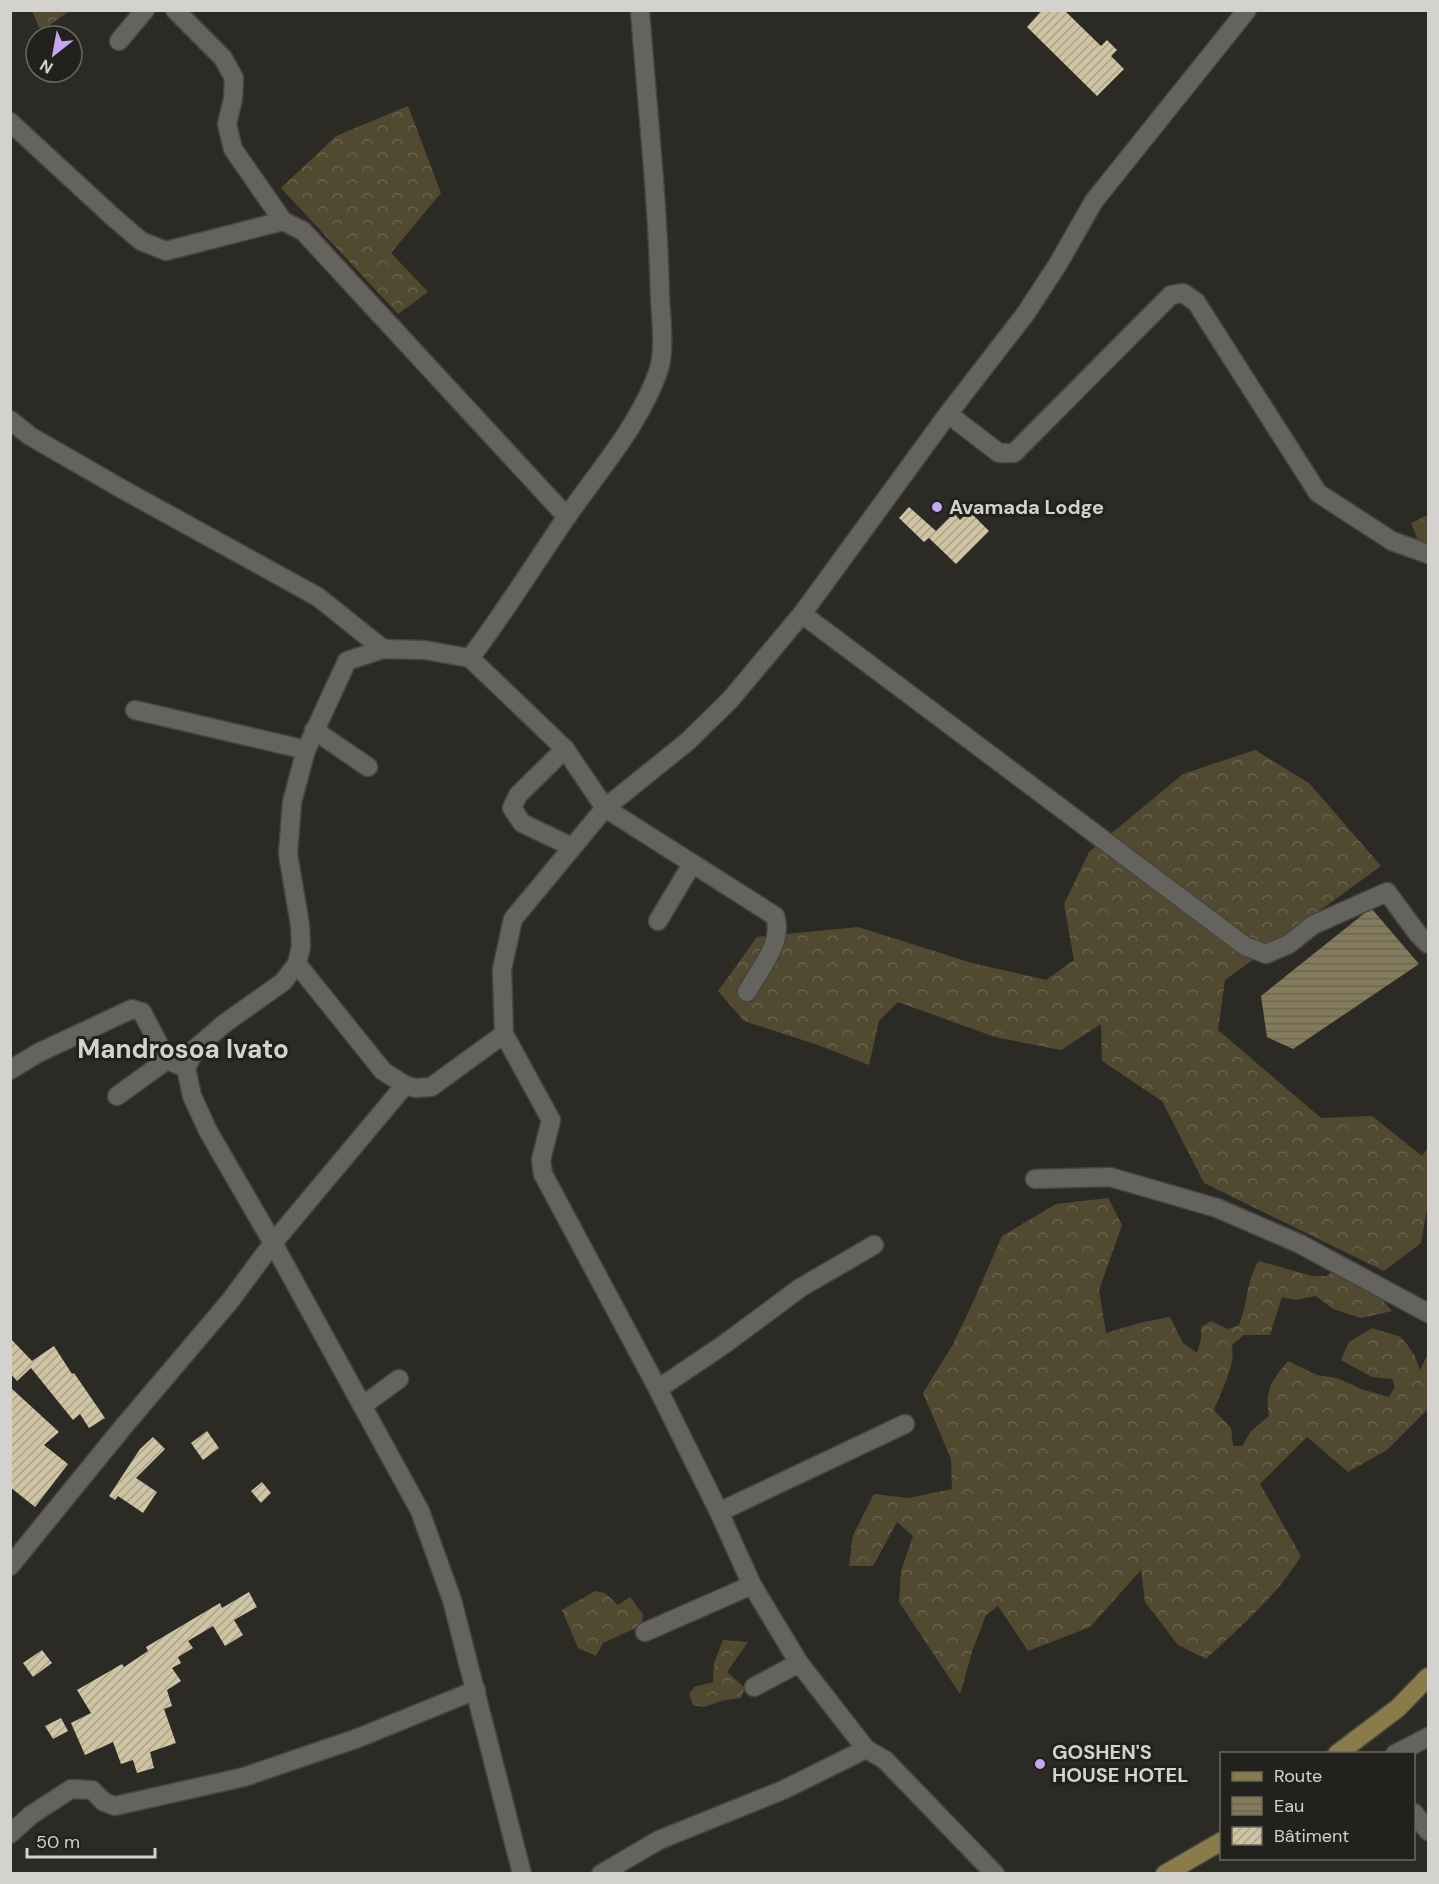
<svg xmlns="http://www.w3.org/2000/svg" width="1439" height="1884" font-family="'DM Sans',sans-serif">
  <style>
    .forest { fill: url(#forest-crowns) }
    .water { fill: url(#water-rules) }
    .building { fill: url(#building-hatch) }
    .lines { fill: none; stroke-linecap: round; stroke-linejoin: round }
    .minor-casing { stroke: #464540; stroke-width: 21 }
    .major-casing { stroke: #464540; stroke-width: 21 }
    .minor { stroke: #65635d; stroke-width: 18 }
    .major { stroke: #897b4a; stroke-width: 18 }
    .poi-dot { fill: #c6a6f0; stroke: #22211b; stroke-width: 2 }
    .labels { text-anchor: middle; stroke-width: 6; stroke-linejoin: round; paint-order: stroke }
    .poi-label { font-size: 20px; font-weight: bold; fill: #d3d2ce; stroke: #22211b; text-anchor: start }
    .district-label { font-size: 26px; font-weight: bold; fill: #d3d2ce; stroke: #22211b }
  </style>
  <defs>
    <pattern id="forest-crowns" width="20" height="18" patternUnits="userSpaceOnUse" patternTransform="scale(1.5)"><rect width="20" height="18" fill="#514a31"/><path d="M2 6a3 3 0 1 1 6 0M12 15a3 3 0 1 1 6 0" fill="none" stroke="#69634e"/></pattern>
    <pattern id="water-rules" width="6" height="5" patternUnits="userSpaceOnUse" patternTransform="scale(1.5)"><rect width="6" height="5" fill="#847b5d"/><path d="M0 2.5h6" fill="none" stroke="#6c6652"/></pattern>
    <pattern id="building-hatch" width="6" height="6" patternUnits="userSpaceOnUse" patternTransform="scale(1.5)"><rect width="6" height="6" fill="#cfc5a5"/><path d="M-1 1l2-2M0 6l6-6M5 7l2-2" fill="none" stroke="#aba48b"/></pattern>
  </defs>
  <rect width="100%" height="100%" fill="#2c2a25"/>
  <g class="forest">
    <path d="M32 11H69L41 32Z"/>
    <path d="M408 106 441 193 391 253 428 292 398 314 281 188 336 136Z"/>
    <path d="M1428 515V565L1411 523Z"/>
    <path d="M1255 750 1309 783 1381 866 1225 980 1218 1030 1321 1118 1372 1116 1422 1156 1428 1148V1203L1421 1243 1384 1271 1204 1183 1162 1101 1102 1061 1101 1024 1061 1050 995 1037 898 1002 879 1021 869 1065 818 1045 744 1021 718 991 757 937 858 927 972 963 1046 980 1074 960 1064 904 1089 852 1183 774Z"/>
    <path d="M1108 1198 1122 1225 1099 1290 1106 1333 1139 1323 1170 1317 1183 1343 1197 1353 1201 1339V1327L1211 1321 1228 1329 1239 1325C1248 1304 1246 1280 1259 1261L1312 1276H1326L1338 1269 1372 1288 1392 1311 1361 1318 1333 1309 1316 1296 1295 1300 1282 1297 1270 1335H1244L1232 1345C1236 1366 1221 1391 1214 1410L1231 1428 1233 1446H1242L1251 1431 1269 1416C1264 1391 1272 1380 1288 1361L1317 1375 1337 1378 1361 1389 1389 1397 1395 1387 1392 1379 1372 1377 1341 1360 1349 1342 1372 1328 1401 1337 1414 1354 1420 1370 1428 1354V1409L1387 1450 1348 1472 1307 1437 1260 1484 1301 1556C1277 1596 1240 1627 1206 1659L1178 1645 1145 1602 1141 1570 1090 1627 1028 1651 998 1606 986 1615 972 1652 960 1694 899 1602 901 1571 913 1536 897 1522 873 1566H849L853 1535 874 1494 909 1498 952 1489 951 1459 923 1393 952 1346 975 1298 1002 1236 1056 1204Z"/>
    <path d="M595 1591 605 1593 618 1605 630 1597 643 1614 642 1625 603 1643 596 1656 578 1648 562 1610Z"/>
    <path d="M723 1640 748 1642 727 1672 745 1688 741 1698 725 1700 704 1707 693 1705 689 1694 694 1687 713 1682 714 1663Z"/>
  </g>
  <path class="water" d="M1371 908 1419 964 1293 1049 1267 1037 1261 996Z"/>
  <g class="building">
    <path d="M1042 10H1064L1101 46 1107 40 1117 50 1111 56 1124 69 1097 96 1027 27Z"/>
    <path d="M909 507 936 531 954 513 960 520 969 511 989 531 956 564 929 538 935 533 924 542 899 518Z"/>
    <path d="M10 1338 32 1361 54 1346 72 1374 74 1373 105 1418 89 1428 80 1414 73 1420 31 1368 17 1381 10 1373Z"/>
    <path d="M10 1387 59 1432 44 1445 68 1464 35 1507 10 1487Z"/>
    <path d="M207 1431 219 1448 203 1460 191 1443Z"/>
    <path d="M153 1437 165 1449 136 1478 157 1492 143 1513 118 1496 115 1500 109 1496 140 1449Z"/>
    <path d="M262 1482 271 1493 261 1503 251 1491Z"/>
    <path d="M249 1592 257 1607 234 1620 243 1635 225 1646 213 1626 188 1641 193 1648 178 1657 181 1663 172 1668 181 1681 167 1690 172 1706 164 1709 176 1743 150 1752 154 1768 137 1773 133 1760 121 1764 113 1742 85 1755 71 1723 91 1713 77 1690 122 1664 124 1667 148 1651 146 1647 220 1603 222 1608Z"/>
    <path d="M42 1650 52 1663 33 1677 23 1663Z"/>
    <path d="M61 1718 68 1731 53 1739 45 1726Z"/>
  </g>
  <g class="lines">
    <defs>
      <g id="minor">
        <path d="M175 10 223 58 234 78 233 99 227 124 233 149 283 221 303 231 567 517"/>
        <path d="M119 41 145 10"/>
        <path d="M10 122 113 217 141 241 166 251 283 221"/>
        <path d="M948 414 999 453H1014L1171 295 1183 293 1196 302 1318 493 1392 541 1428 554"/>
        <path d="M10 420 30 436 122 489 318 597 383 649"/>
        <path d="M802 614 948 414 1026 313 1058 264 1094 201 1247 10"/>
        <path d="M470 658 565 749 605 808 513 919 502 969 504 1034 551 1120 541 1160 543 1174 658 1389 719 1512 752 1585 799 1663 866 1749 885 1760 995 1874"/>
        <path d="M135 710 306 750"/>
        <path d="M314 730 368 767"/>
        <path d="M565 749 518 795 512 808 522 823 572 847"/>
        <path d="M658 921 692 864"/>
        <path d="M297 964 383 1071 405 1085 415 1088 431 1087 504 1034"/>
        <path d="M747 992C759 970 784 942 775 916L605 808 687 742 730 700 802 614 1245 946 1266 954 1289 944 1313 925 1387 892 1418 934 1428 944"/>
        <path d="M10 1070 38 1053 132 1009 142 1012 167 1060 186 1068"/>
        <path d="M117 1096 167 1060"/>
        <path d="M1035 1179 1110 1177 1217 1208 1300 1244 1428 1313"/>
        <path d="M658 1389 726 1343 800 1288 874 1245"/>
        <path d="M362 1406 399 1379"/>
        <path d="M719 1512 905 1424"/>
        <path d="M10 1566 124 1426 230 1301 273 1243 405 1085"/>
        <path d="M645 1632 752 1585"/>
        <path d="M754 1687 799 1663"/>
        <path d="M1395 1754 1428 1737"/>
        <path d="M1414 1813 1428 1831"/>
        <path d="M10 1834 31 1815 71 1789 92 1790 104 1802 115 1806 244 1777 358 1738 476 1690"/>
        <path d="M522 1874 452 1600 420 1511 273 1243 208 1131 192 1096 186 1068 196 1048 225 1023 283 982 297 964 301 946 300 925 288 854 292 802 306 750 347 661 383 649 424 650 470 658C505 612 535 563 568 515 600 469 641 423 659 369 665 349 661 318 660 297 658 202 647 105 640 10"/>
        <path d="M601 1874 659 1840 783 1790 866 1749"/>
      </g>
      <g id="major">
        <path d="M1337 1754 1398 1708 1428 1677"/>
        <path d="M1165 1874 1222 1841"/>
      </g>
    </defs>
    <use href="#minor" class="minor-casing"/>
    <use href="#major" class="major-casing"/>
    <use href="#minor" class="minor"/>
    <use href="#major" class="major"/>
  </g>
  <g class="poi-dot">
    <circle cx="937" cy="507" r="6"/>
    <circle cx="1040" cy="1764" r="6"/>
  </g>
  <g class="labels">
    <g class="poi-label">
      <text x="949" y="514">Avamada Lodge</text>
      <text x="1052" y="1759">GOSHEN'S<tspan x="1052" dy="23">HOUSE HOTEL</tspan></text>
    </g>
    <g class="district-label">
      <text x="183" y="1058">Mandrosoa Ivato</text>
    </g>
  </g>
  <rect width="1439" height="1884" fill="none" stroke="#d3d2ce" stroke-width="24"/>
  <rect x="1220" y="1752" width="195" height="108" fill="#22211b" stroke="#696863" stroke-width="1.5"/>
  <rect x="1232" y="1772" width="30" height="9" fill="#897b4a" stroke="#696863" stroke-width="1.5"/>
  <text x="1274" y="1782" font-size="18" fill="#d3d2ce">Route</text>
  <rect x="1232" y="1797" width="30" height="18" fill="url(#water-rules)" stroke="#696863" stroke-width="1.5"/>
  <text x="1274" y="1812" font-size="18" fill="#d3d2ce">Eau</text>
  <rect x="1232" y="1827" width="30" height="18" fill="url(#building-hatch)" stroke="#696863" stroke-width="1.5"/>
  <text x="1274" y="1842" font-size="18" fill="#d3d2ce">Bâtiment</text>
  <g transform="translate(54 54) rotate(211)"><circle r="28" fill="#22211b" stroke="#696863" stroke-width="1.5"/>
  <path d="M0-4.5L10 22L0 15L-10 22Z" fill="#c6a6f0"/>
  <text y="-9" font-size="16" font-weight="bold" text-anchor="middle" fill="#d3d2ce">N</text>
  </g>
  <path d="M27 1848v9h128v-9" fill="none" stroke="#d3d2ce" stroke-width="3"/>
  <text x="36" y="1848" font-size="18" fill="#d3d2ce" stroke="#22211b" stroke-width="4.5" paint-order="stroke">50 m</text>
</svg>
